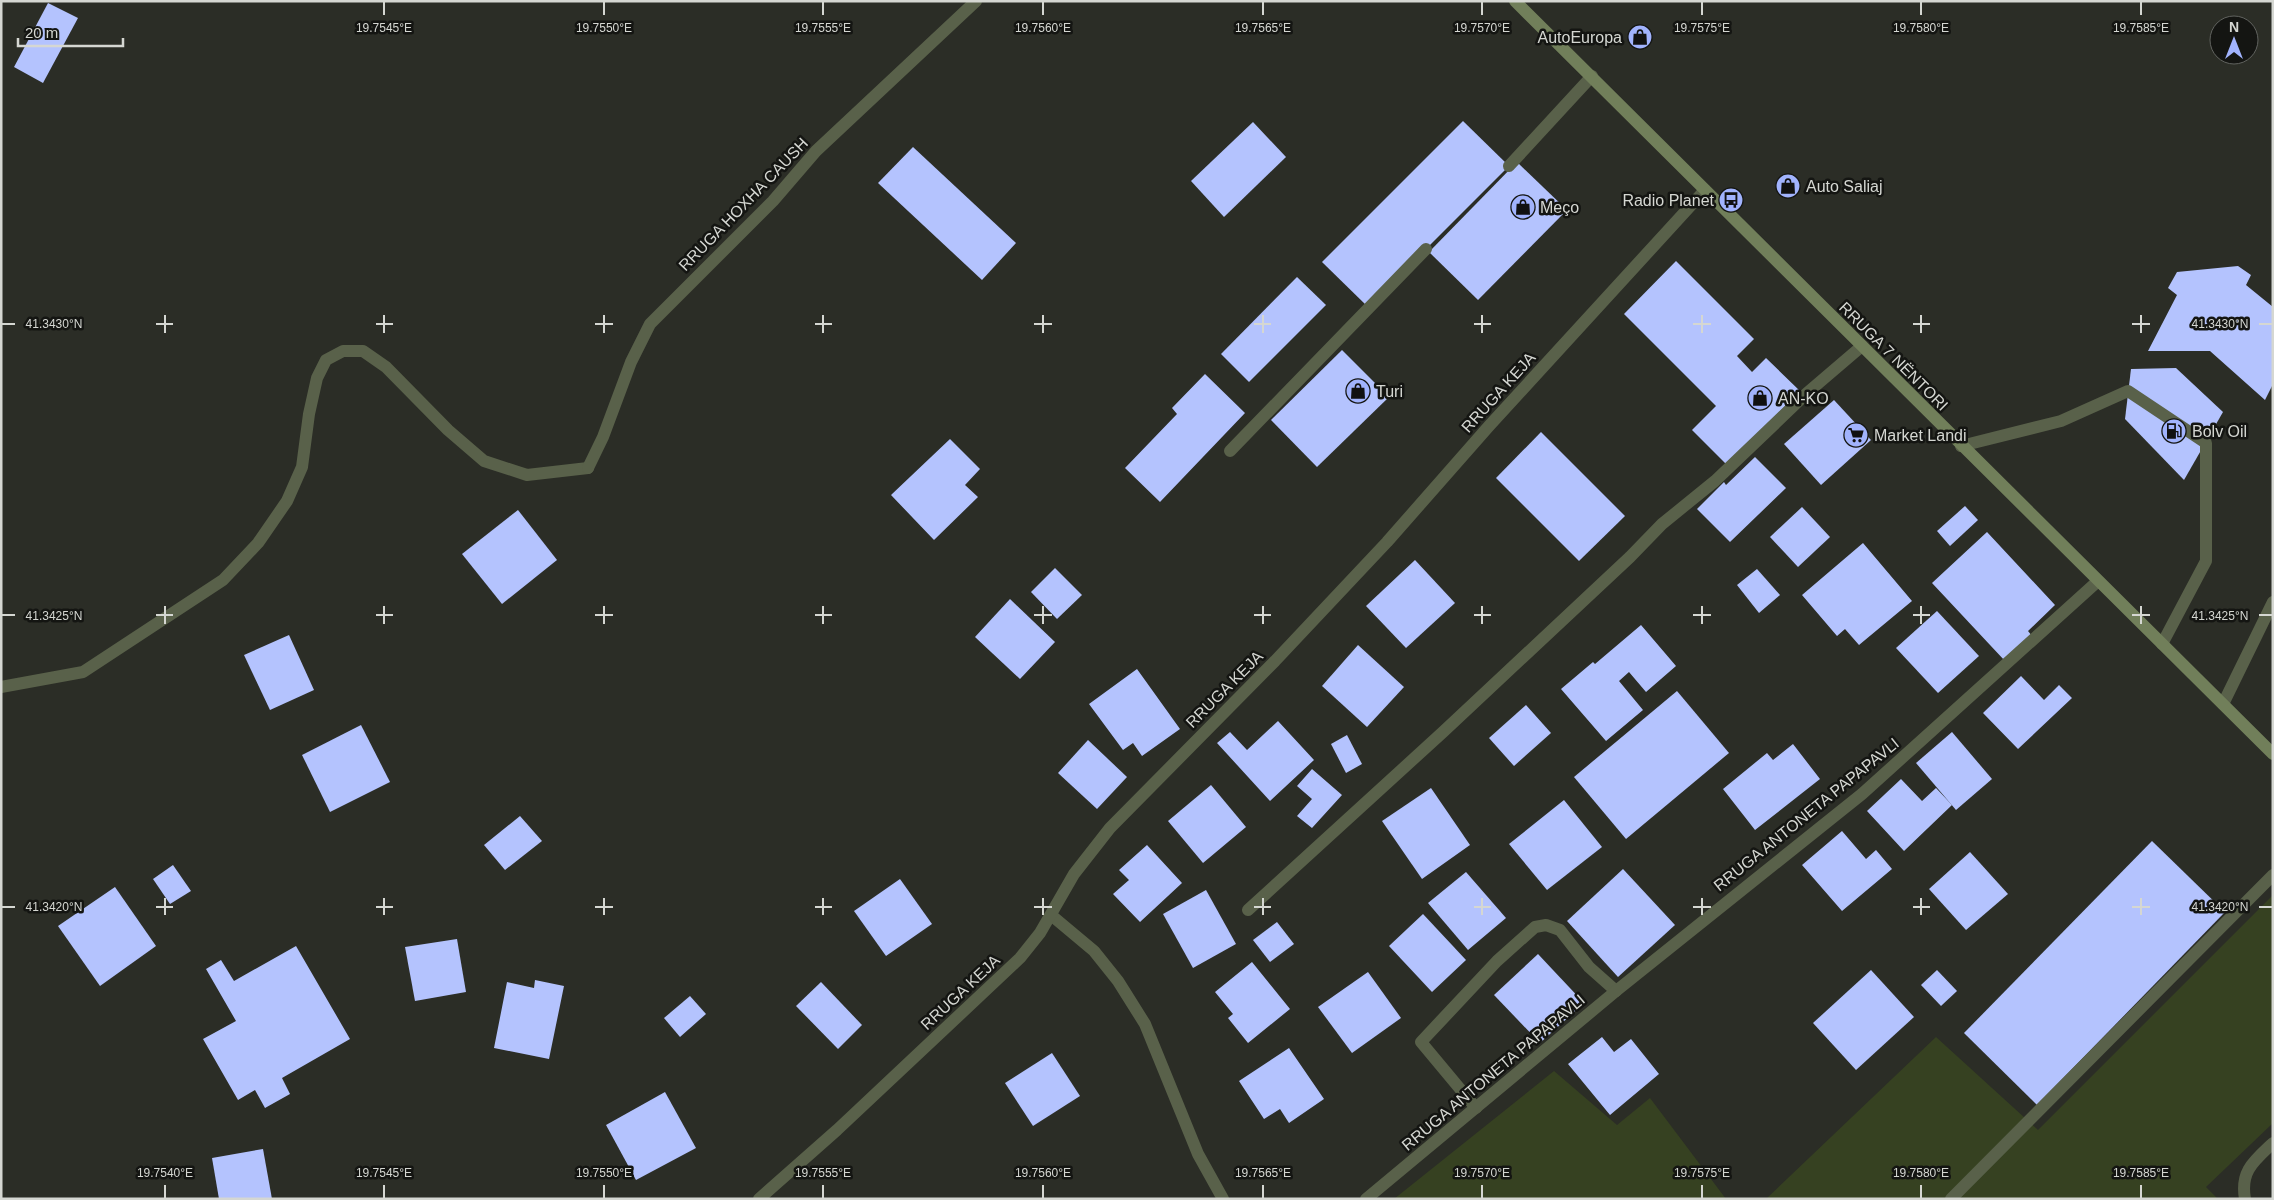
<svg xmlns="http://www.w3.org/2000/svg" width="2274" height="1200" font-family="Helvetica,sans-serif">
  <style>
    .green { fill: #364121 }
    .building { fill: #b4c3fe }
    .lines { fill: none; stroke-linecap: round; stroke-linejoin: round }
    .lane { stroke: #59614a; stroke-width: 12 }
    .street { stroke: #59614a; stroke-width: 12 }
    .secondary { stroke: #717f5a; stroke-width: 12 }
    .ticks { fill: none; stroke: #d5d7d2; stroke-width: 2 }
    .labels { text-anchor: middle; stroke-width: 5; stroke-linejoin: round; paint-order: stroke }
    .poi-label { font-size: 16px; fill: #d5d7d2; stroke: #141512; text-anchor: start }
    .street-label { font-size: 16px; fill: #d5d7d2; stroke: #141512 }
    .ticks-label { font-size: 12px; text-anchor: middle; fill: #d5d7d2; stroke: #141512; stroke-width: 5; stroke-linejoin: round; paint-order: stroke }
  </style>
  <rect width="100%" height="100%" fill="#2b2d26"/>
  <g class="green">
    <path d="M2273 895V1123L2206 1187 2218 1199H1766L1936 1037 2038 1130Z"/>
    <path d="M1554 1071 1617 1125 1650 1098 1726 1199H1394Z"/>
  </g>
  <g class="building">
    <path d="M48 3 78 18 43 83 14 67Z"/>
    <path d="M1463 121 1509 166 1368 307 1322 262Z"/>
    <path d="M1253 122 1286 157 1224 217 1191 181Z"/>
    <path d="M913 147 1016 243 982 280 878 183Z"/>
    <path d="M1517 162 1567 210 1478 300 1429 252Z"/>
    <path d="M1676 261 1754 339 1737 356 1752 372 1766 358 1800 391 1727 465 1692 430 1716 406 1624 314Z"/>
    <path d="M2238 266 2251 275 2246 285 2273 307V384L2265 400 2210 351H2148L2177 295 2168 288 2177 272Z"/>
    <path d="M1297 277 1326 305 1249 382 1221 354Z"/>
    <path d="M1342 350 1389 397 1317 467 1271 420Z"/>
    <path d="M2176 368 2223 412 2184 480 2125 419 2131 369Z"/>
    <path d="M1205 374 1245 413 1160 502 1125 468 1177 414 1172 408Z"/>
    <path d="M1834 400 1871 440 1821 485 1784 444Z"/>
    <path d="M1541 432 1625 516 1579 561 1496 478Z"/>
    <path d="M950 439 980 469 965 485 978 497 934 540 891 495Z"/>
    <path d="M1755 457 1786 488 1730 542 1697 509 1724 482 1726 485Z"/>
    <path d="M1965 506 1978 520 1950 546 1937 531Z"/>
    <path d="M1802 507 1830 537 1798 567 1770 537Z"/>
    <path d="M518 510 557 560 502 604 462 554Z"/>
    <path d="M1987 532 2055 605 2028 631 2032 636 2005 661 1932 583Z"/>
    <path d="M1863 543 1912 601 1859 645 1845 629 1837 636 1802 595Z"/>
    <path d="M1415 560 1455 603 1406 648 1366 606Z"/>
    <path d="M1055 568 1082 595 1057 619 1031 592Z"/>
    <path d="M1757 569 1780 595 1759 613 1737 585Z"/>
    <path d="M1010 599 1055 642 1020 679 975 637Z"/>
    <path d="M1937 611 1979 656 1938 693 1896 648Z"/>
    <path d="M1641 625 1676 666 1646 692 1629 672 1619 681 1643 710 1606 741 1561 689 1593 662 1595 664Z"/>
    <path d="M289 635 314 690 270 710 244 655Z"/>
    <path d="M1358 645 1404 687 1367 727 1322 686Z"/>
    <path d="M1137 669 1180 729 1142 756 1133 743 1123 750 1089 704Z"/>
    <path d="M2021 676 2044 700 2059 685 2072 698 2018 749 1983 713Z"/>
    <path d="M1677 691 1729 753 1626 839 1574 777Z"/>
    <path d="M1526 705 1551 733 1514 766 1489 738Z"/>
    <path d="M1278 721 1314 760 1270 801 1217 743 1230 732 1247 750Z"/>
    <path d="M361 725 390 782 330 812 302 755Z"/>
    <path d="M1952 732 1992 779 1956 810 1916 763Z"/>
    <path d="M1347 735 1362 764 1346 773 1331 744Z"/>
    <path d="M1088 740 1127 777 1097 809 1058 773Z"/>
    <path d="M1793 744 1820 779 1755 830 1723 789 1767 753 1773 760Z"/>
    <path d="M1312 769 1342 795 1312 828 1297 816 1312 799 1297 786Z"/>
    <path d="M1901 779 1922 801 1936 788 1952 805 1904 851 1867 811Z"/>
    <path d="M1211 785 1246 827 1203 863 1168 821Z"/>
    <path d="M1431 788 1470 845 1422 879 1382 821Z"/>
    <path d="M1564 800 1602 847 1547 890 1509 844Z"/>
    <path d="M520 816 542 841 505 870 484 845Z"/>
    <path d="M1842 831 1866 859 1876 850 1892 869 1842 911 1802 865Z"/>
    <path d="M2152 841 2225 912 2037 1105 1964 1033Z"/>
    <path d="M1147 845 1182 883 1140 922 1113 894 1129 880 1119 870Z"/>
    <path d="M1970 852 2008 894 1966 930 1929 889Z"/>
    <path d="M173 865 191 891 170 904 153 879Z"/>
    <path d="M1623 869 1675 925 1618 977 1567 921Z"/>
    <path d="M1466 872 1506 918 1468 950 1428 903Z"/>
    <path d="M900 879 932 924 886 956 854 911Z"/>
    <path d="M115 887 156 946 100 986 58 926Z"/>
    <path d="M1206 890 1236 944 1193 968 1163 914Z"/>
    <path d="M1423 914 1466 960 1432 992 1389 946Z"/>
    <path d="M1277 922 1294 944 1270 962 1253 940Z"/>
    <path d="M457 939 466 992 415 1001 405 947Z"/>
    <path d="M296 946 350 1039 282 1078 290 1094 265 1108 255 1090 238 1100 203 1039 236 1021 206 969 221 960 234 981Z"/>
    <path d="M1538 954 1584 1003 1540 1043 1494 995Z"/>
    <path d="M1252 962 1290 1009 1248 1043 1228 1018 1233 1014 1215 992Z"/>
    <path d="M1871 970 1914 1017 1856 1070 1813 1023Z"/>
    <path d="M1937 970 1957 991 1941 1006 1921 985Z"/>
    <path d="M1368 972 1401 1018 1352 1053 1318 1007Z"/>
    <path d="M535 980 564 986 549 1059 494 1048 507 982 534 988Z"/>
    <path d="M821 982 862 1025 838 1049 796 1006Z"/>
    <path d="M690 996 706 1014 680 1037 664 1018Z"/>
    <path d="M1602 1037 1614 1052 1631 1039 1659 1074 1610 1115 1568 1064Z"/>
    <path d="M1289 1048 1324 1099 1289 1123 1280 1109 1264 1119 1239 1081Z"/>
    <path d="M1052 1053 1080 1096 1033 1126 1005 1083Z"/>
    <path d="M665 1092 696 1148 636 1180 606 1125Z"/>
    <path d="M263 1149 272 1199H219L212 1158Z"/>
  </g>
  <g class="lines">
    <g class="lane">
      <path d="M1509 166 1592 76"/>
      <path d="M1961 446 2061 421 2128 391 2206 443V561L2162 644"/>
      <path d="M1230 451 1426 249"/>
      <path d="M1 687 83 672 223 580 258 543 287 501 302 467 309 414 317 378 326 360 343 351H363L386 367 448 430 484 461 527 475 588 468"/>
      <path d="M2223 704 2273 602"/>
      <path d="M1476 1108 1421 1042 1497 961 1535 927 1546 925 1560 930 1589 967 1616 991"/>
      <path d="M1951 1199 2273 875"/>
      <path d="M2245 1199C2240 1171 2254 1161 2273 1143"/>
    </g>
    <g class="street">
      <path d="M588 468 603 437 631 362 650 324 773 201 816 151 976 1"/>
      <path d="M1248 910 1443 732 1630 557 1662 524 1715 481 1807 393 1862 346"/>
      <path d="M1051 915 1094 951 1118 981 1145 1024 1198 1154 1223 1199"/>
      <path d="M759 1199 837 1130 1020 958 1040 933 1074 874 1110 828 1275 661 1387 542 1489 426 1705 190"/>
      <path d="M1366 1199 1616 991 1862 794 2098 581"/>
    </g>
    <path class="secondary" d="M1515 1 2273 754"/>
  </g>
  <path class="ticks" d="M384 2V15M604 2V15M823 2V15M1043 2V15M1263 2V15M1482 2V15M1702 2V15M1921 2V15M2141 2V15M165 315V333M384 315V333M604 315V333M823 315V333M1043 315V333M1263 315V333M1482 315V333M1702 315V333M1921 315V333M2141 315V333M2 324H15M156 324H173M376 324H393M595 324H613M815 324H832M1034 324H1052M1254 324H1271M1474 324H1491M1693 324H1711M1913 324H1930M2132 324H2150M2259 324H2272M165 606V624M384 606V624M604 606V624M823 606V624M1043 606V624M1263 606V624M1482 606V624M1702 606V624M1921 606V624M2141 606V624M2 615H15M156 615H173M376 615H393M595 615H613M815 615H832M1034 615H1052M1254 615H1271M1474 615H1491M1693 615H1711M1913 615H1930M2132 615H2150M2259 615H2272M165 898V915M384 898V915M604 898V915M823 898V915M1043 898V915M1263 898V915M1482 898V915M1702 898V915M1921 898V915M2141 898V915M2 907H15M156 907H173M376 907H393M595 907H613M815 907H832M1034 907H1052M1254 907H1271M1474 907H1491M1693 907H1711M1913 907H1930M2132 907H2150M2259 907H2272M165 1185V1198M384 1185V1198M604 1185V1198M823 1185V1198M1043 1185V1198M1263 1185V1198M1482 1185V1198M1702 1185V1198M1921 1185V1198M2141 1185V1198"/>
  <defs>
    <symbol id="shop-disc" viewBox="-11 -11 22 22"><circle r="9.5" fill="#a1b3fd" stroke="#141512"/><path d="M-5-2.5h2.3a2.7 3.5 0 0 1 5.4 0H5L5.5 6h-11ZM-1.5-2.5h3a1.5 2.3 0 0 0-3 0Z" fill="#111"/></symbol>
    <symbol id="bus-disc" viewBox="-11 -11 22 22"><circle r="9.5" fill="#a1b3fd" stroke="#141512"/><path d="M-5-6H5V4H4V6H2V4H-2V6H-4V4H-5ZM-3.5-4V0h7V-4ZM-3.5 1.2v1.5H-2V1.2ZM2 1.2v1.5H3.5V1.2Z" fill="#111"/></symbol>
    <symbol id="fuel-disc" viewBox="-11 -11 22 22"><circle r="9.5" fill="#a1b3fd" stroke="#141512"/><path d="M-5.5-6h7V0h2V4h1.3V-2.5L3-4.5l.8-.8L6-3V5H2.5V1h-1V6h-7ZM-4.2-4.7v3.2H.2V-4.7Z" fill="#111"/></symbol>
    <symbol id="supermarket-disc" viewBox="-11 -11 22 22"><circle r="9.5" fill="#a1b3fd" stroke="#141512"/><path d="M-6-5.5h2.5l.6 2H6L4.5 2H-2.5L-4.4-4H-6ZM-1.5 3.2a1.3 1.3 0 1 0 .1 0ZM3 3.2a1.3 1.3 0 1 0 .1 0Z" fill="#111"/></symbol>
  </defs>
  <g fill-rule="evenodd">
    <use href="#shop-disc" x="1626" y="23" width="28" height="28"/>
    <use href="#shop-disc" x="1774" y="172" width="28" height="28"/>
    <use href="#bus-disc" x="1717" y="186" width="28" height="28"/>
    <use href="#shop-disc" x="1509" y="193" width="28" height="28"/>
    <use href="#shop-disc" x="1344" y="377" width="28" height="28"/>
    <use href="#shop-disc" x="1746" y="384" width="28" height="28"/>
    <use href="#fuel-disc" x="2160" y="417" width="28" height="28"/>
    <use href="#supermarket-disc" x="1842" y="421" width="28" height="28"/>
  </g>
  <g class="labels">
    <g class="poi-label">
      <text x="1622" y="43" text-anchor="end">AutoEuropa</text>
      <text x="1806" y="192">Auto Saliaj</text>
      <text x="1714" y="206" text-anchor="end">Radio Planet</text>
      <text x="1540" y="213">Meço</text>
      <text x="1376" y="397">Turi</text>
      <text x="1778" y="404">AN-KO</text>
      <text x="2192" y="437">Bolv Oil</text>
      <text x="1874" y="441">Market Landi</text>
    </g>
    <g class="street-label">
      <text transform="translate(743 204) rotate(-46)" y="6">RRUGA HOXHA CAUSH</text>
      <text transform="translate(1894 356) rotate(45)" y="6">RRUGA 7 NËNTORI</text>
      <text transform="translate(1498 392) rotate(-48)" y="6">RRUGA KEJA</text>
      <text transform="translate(1224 689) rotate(-45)" y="6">RRUGA KEJA</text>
      <text transform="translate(1806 814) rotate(-39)" y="6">RRUGA ANTONETA PAPAPAVLI</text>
      <text transform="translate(960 992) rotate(-43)" y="6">RRUGA KEJA</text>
      <text transform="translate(1493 1072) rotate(-40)" y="6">RRUGA ANTONETA PAPAPAVLI</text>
    </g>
  </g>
  <g class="ticks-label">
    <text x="384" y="32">19.7545°E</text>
    <text x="604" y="32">19.7550°E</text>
    <text x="823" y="32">19.7555°E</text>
    <text x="1043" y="32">19.7560°E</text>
    <text x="1263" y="32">19.7565°E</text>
    <text x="1482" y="32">19.7570°E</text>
    <text x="1702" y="32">19.7575°E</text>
    <text x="1921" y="32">19.7580°E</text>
    <text x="2141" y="32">19.7585°E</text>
    <text x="54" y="328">41.3430°N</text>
    <text x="2220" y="328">41.3430°N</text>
    <text x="54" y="620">41.3425°N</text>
    <text x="2220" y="620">41.3425°N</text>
    <text x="54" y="911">41.3420°N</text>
    <text x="2220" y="911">41.3420°N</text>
    <text x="165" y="1177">19.7540°E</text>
    <text x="384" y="1177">19.7545°E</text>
    <text x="604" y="1177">19.7550°E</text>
    <text x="823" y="1177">19.7555°E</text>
    <text x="1043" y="1177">19.7560°E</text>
    <text x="1263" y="1177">19.7565°E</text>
    <text x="1482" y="1177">19.7570°E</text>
    <text x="1702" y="1177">19.7575°E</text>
    <text x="1921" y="1177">19.7580°E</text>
    <text x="2141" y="1177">19.7585°E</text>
  </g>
  <rect width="2274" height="1200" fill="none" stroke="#d5d7d2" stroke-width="5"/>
  <g transform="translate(2234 40)"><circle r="24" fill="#141512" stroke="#61635f"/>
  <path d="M0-4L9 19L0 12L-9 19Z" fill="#a1b3fd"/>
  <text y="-8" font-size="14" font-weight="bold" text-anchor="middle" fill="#d5d7d2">N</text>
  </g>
  <path d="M18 38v8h105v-8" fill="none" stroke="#d5d7d2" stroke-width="2.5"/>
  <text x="25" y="38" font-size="15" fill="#d5d7d2" stroke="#141512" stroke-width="4" paint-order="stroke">20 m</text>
</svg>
